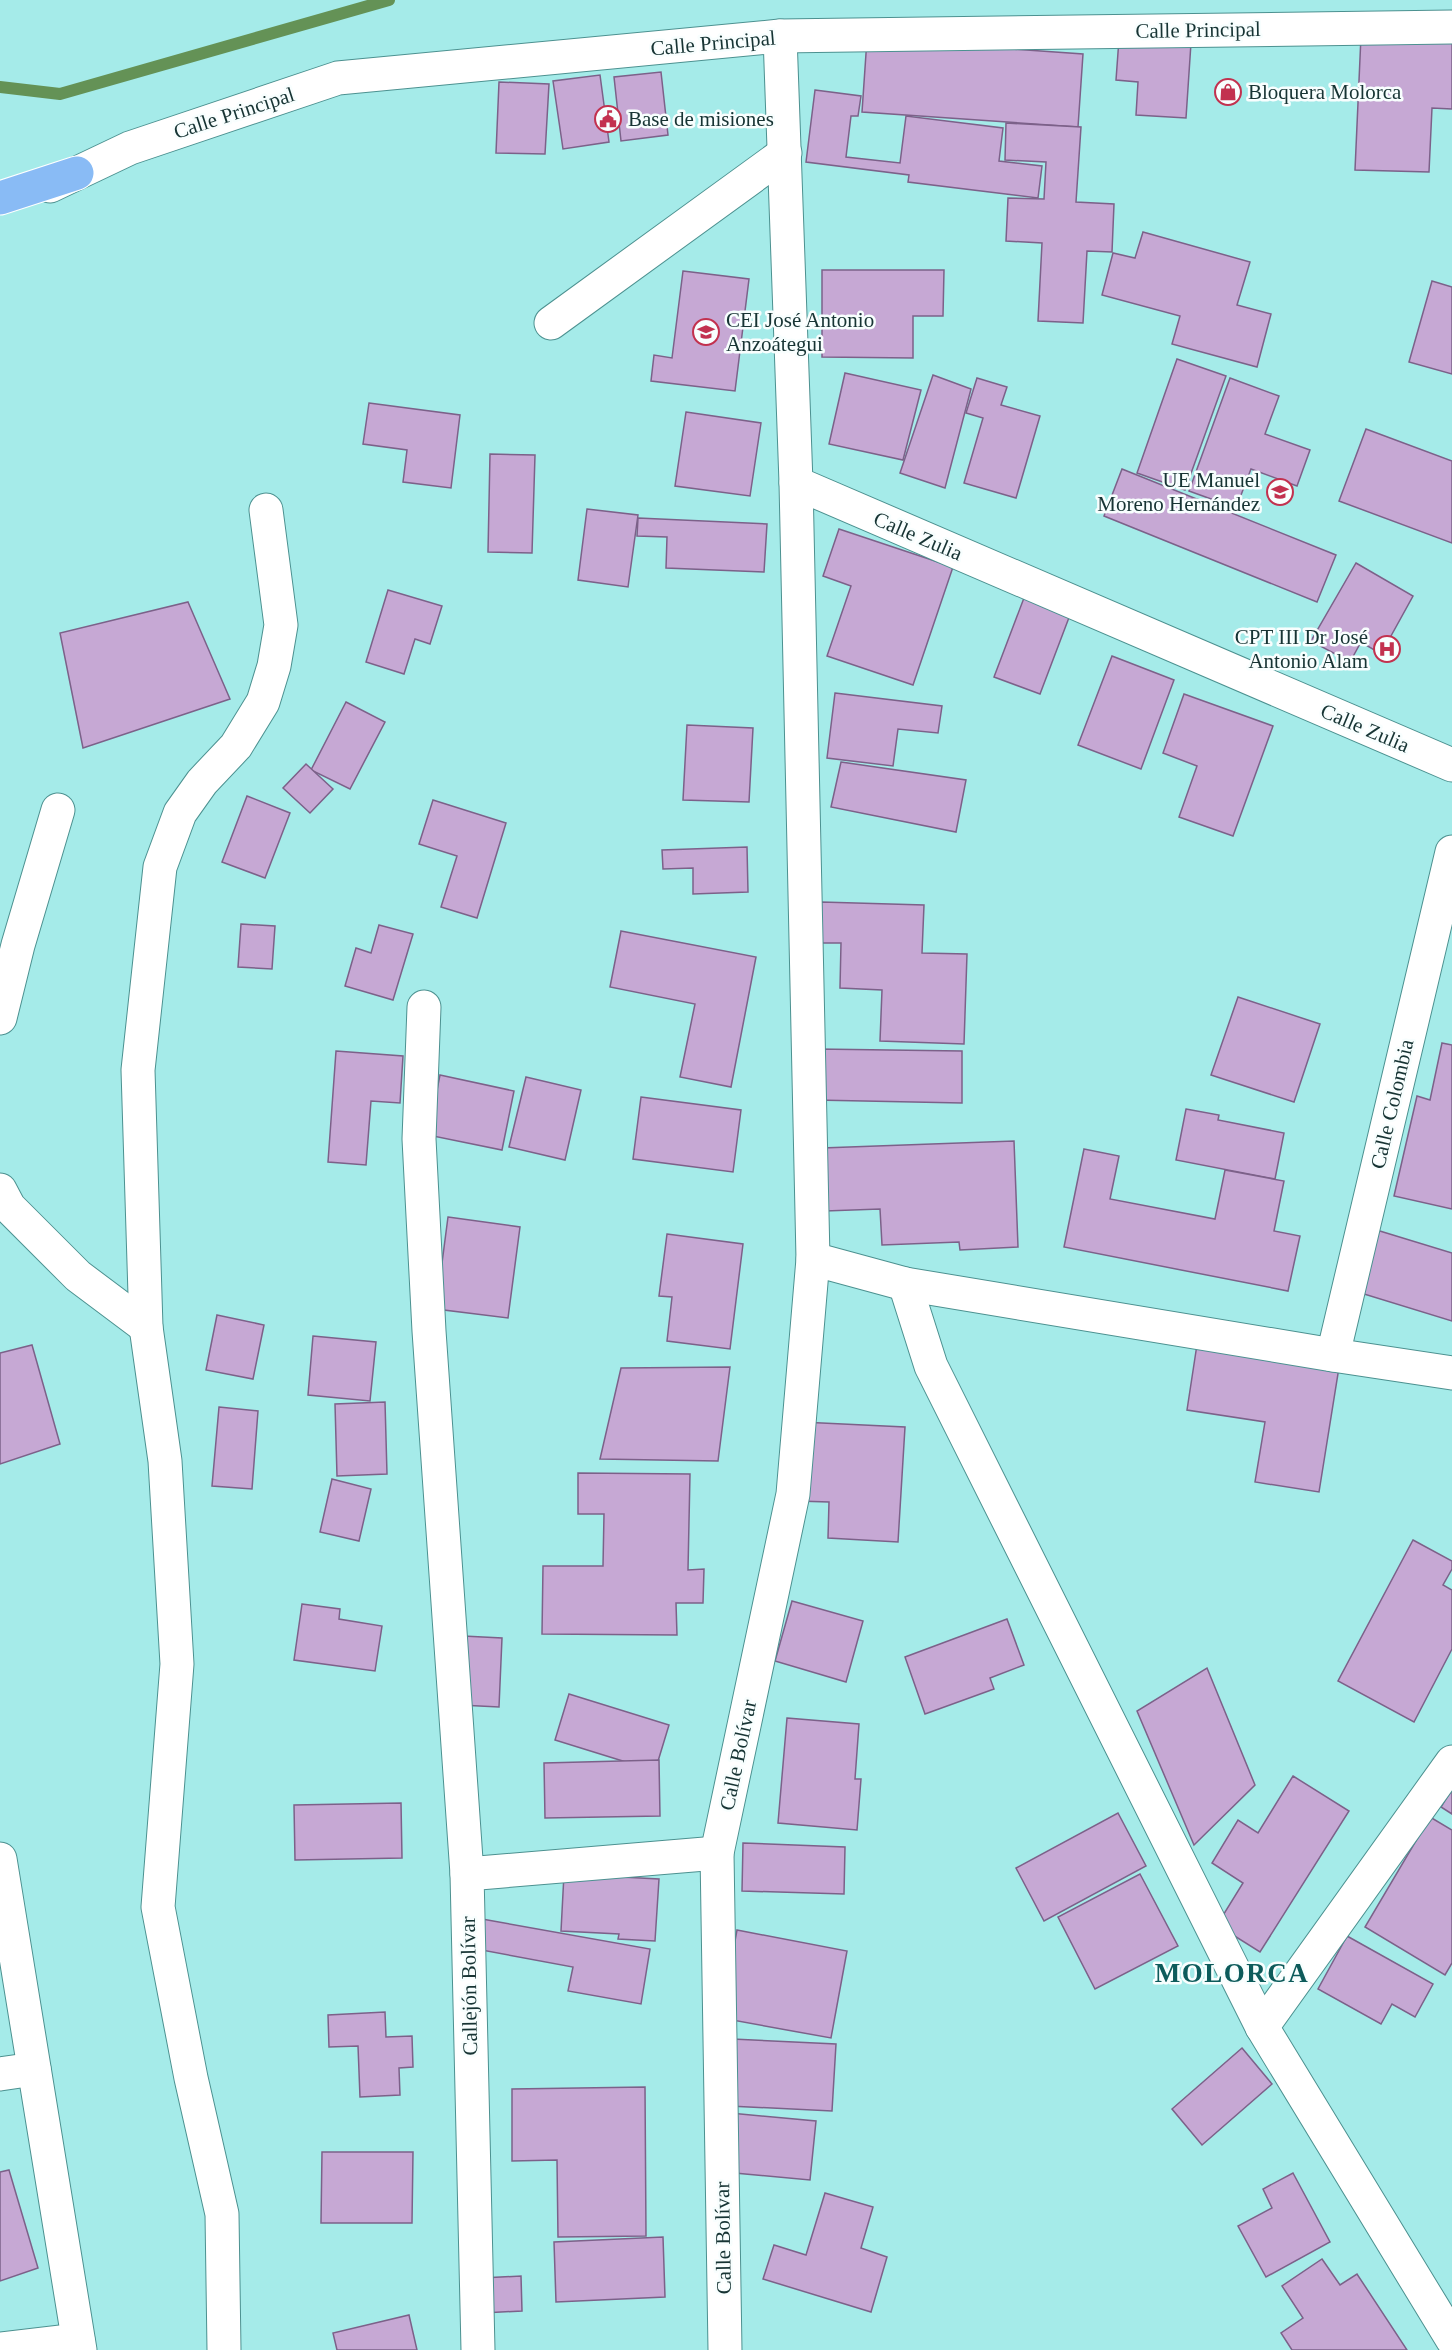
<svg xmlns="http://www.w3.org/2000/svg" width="1452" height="2350" font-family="'Times New Roman',serif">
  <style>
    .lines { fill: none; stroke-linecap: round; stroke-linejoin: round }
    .stream { stroke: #649256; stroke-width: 12 }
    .building { fill: #c6a8d4; stroke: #7c6189; stroke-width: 1.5 }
    .minor-casing { stroke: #4c9190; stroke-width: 35 }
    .major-casing { stroke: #fff; stroke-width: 35 }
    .minor { stroke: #fff; stroke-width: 33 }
    .major { stroke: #89bbf5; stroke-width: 33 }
    .labels { text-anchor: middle; stroke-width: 5; stroke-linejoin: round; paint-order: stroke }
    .street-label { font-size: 21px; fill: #173434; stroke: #f8fefe }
    .poi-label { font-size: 21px; fill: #173434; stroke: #f8fefe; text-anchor: start }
    .district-label { font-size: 27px; font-weight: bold; letter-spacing: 1.5px; fill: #0d5b5b; stroke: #f8fefe }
  </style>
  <rect width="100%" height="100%" fill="#a5ebe9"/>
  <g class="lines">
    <path class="stream" d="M0 87 60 94 389 0"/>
  </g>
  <g class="building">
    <path d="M1361 36 1452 40V109L1432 108 1429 172 1355 170Z"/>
    <path d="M867 39 1083 54 1078 127 862 112Z"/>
    <path d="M1119 39 1191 43 1186 118 1136 115 1138 82 1116 80Z"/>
    <path d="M661 72 668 135 621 141 614 77Z"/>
    <path d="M600 75 609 142 563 149 553 81Z"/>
    <path d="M499 82 549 84 545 154 496 153Z"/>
    <path d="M815 90 861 96 858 116H851L846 157 900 163 906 116 1003 128 999 161 1042 166 1038 198 908 182 909 175 806 162Z"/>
    <path d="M1006 123 1081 127 1076 202 1114 204 1112 252 1087 251 1083 323 1038 321 1042 243 1006 241 1008 198 1044 199 1046 162 1005 160Z"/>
    <path d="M1143 232 1250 262 1237 305 1271 314 1257 367 1172 344 1180 316 1102 295 1113 253 1135 258Z"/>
    <path d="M822 270H944L943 316H913V358L822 357Z"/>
    <path d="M683 271 749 279 735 391 651 381 654 355 672 358Z"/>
    <path d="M1432 281 1452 287V374L1409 362Z"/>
    <path d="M1177 359 1226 376 1185 490 1137 473Z"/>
    <path d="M845 373 921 390 903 460 829 444Z"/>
    <path d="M933 375 971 389 945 488 900 473Z"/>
    <path d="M977 378 1007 387 1001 405 1040 416 1016 498 964 483 983 418 966 413Z"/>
    <path d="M1230 378 1279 396 1265 434 1310 450 1297 486 1251 469 1236 508 1189 491Z"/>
    <path d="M369 403 460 415 451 488 403 482 407 450 363 444Z"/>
    <path d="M686 412 761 423 750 496 675 486Z"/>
    <path d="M1366 429 1452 461V543L1339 501Z"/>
    <path d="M490 454 535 455 532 553 488 552Z"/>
    <path d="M1122 469 1336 555 1317 602 1104 516Z"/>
    <path d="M587 509 638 515 628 587 578 580Z"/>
    <path d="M638 518 767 524 764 572 666 568 667 537 637 536Z"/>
    <path d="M839 529 953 567 913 685 827 656 851 586 823 576Z"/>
    <path d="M1356 563 1413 596 1381 654 1361 642 1350 662 1311 641Z"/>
    <path d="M388 590 442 606 430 644 415 639 404 674 366 662Z"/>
    <path d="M1027 590 1073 607 1040 694 994 677Z"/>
    <path d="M188 602 230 699 83 748 60 633Z"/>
    <path d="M1112 656 1174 680 1141 769 1078 745Z"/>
    <path d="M835 693 942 706 938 733 898 729 893 766 827 758Z"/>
    <path d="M1184 694 1273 726 1233 836 1179 817 1197 766 1163 753Z"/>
    <path d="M346 702 385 722 350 789 311 770Z"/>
    <path d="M687 725 753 728 749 802 683 800Z"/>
    <path d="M841 762 966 780 956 832 831 807Z"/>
    <path d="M306 764 333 789 310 813 283 788Z"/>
    <path d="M247 796 290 813 265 878 222 862Z"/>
    <path d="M433 800 506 823 477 918 441 907 457 856 419 844Z"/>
    <path d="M747 847 748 892 693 894V868L663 869 662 850Z"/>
    <path d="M821 902 924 905 922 953 967 954 964 1044 880 1041 882 990 840 988 841 943H819Z"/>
    <path d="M241 924 275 926 272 969 238 967Z"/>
    <path d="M379 925 413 934 393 1000 345 986 356 948 371 953Z"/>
    <path d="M621 931 756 957 731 1087 680 1077 695 1004 610 987Z"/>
    <path d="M1238 997 1320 1024 1294 1102 1211 1075Z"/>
    <path d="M1442 1043 1452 1045V1209L1394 1196 1417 1096 1430 1100Z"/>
    <path d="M816 1049 962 1051V1103L815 1100Z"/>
    <path d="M336 1051 403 1056 400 1103 371 1101 366 1165 328 1162Z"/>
    <path d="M440 1075 514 1091 502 1150 428 1135Z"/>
    <path d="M526 1077 581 1090 565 1160 509 1147Z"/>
    <path d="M641 1097 741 1110 733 1172 633 1159Z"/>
    <path d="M1186 1109 1219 1115 1218 1120 1284 1133 1275 1179 1176 1160Z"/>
    <path d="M1014 1141 1018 1247 960 1250 959 1242 882 1245 880 1209 825 1211 822 1148Z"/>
    <path d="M1084 1149 1119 1156 1110 1199 1215 1219 1225 1170 1284 1181 1274 1231 1300 1236 1288 1291 1064 1247Z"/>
    <path d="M448 1217 520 1227 508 1318 436 1309Z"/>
    <path d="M1370 1228 1452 1253V1321L1351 1290Z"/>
    <path d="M667 1234 743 1244 730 1349 667 1341 672 1297 659 1296Z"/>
    <path d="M217 1315 264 1325 253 1379 206 1370Z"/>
    <path d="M313 1336 376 1342 370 1401 308 1395Z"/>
    <path d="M1198 1338 1340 1361 1319 1492 1255 1482 1265 1422 1187 1410Z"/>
    <path d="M32 1345 60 1444 0 1464V1353Z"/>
    <path d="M730 1367 718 1461 600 1459 621 1368Z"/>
    <path d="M385 1402 387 1474 337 1476 335 1404Z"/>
    <path d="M219 1407 258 1411 252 1489 212 1486Z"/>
    <path d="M801 1422 905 1427 898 1542 828 1538 829 1502 797 1501Z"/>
    <path d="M578 1473 690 1474 688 1570 704 1569 703 1603H676L677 1635 542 1634 543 1566H603L604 1514H578Z"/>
    <path d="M332 1479 371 1489 359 1541 320 1532Z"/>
    <path d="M1413 1540 1452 1561V1569L1443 1585 1452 1590V1649L1414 1722 1338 1681Z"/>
    <path d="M792 1601 863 1621 846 1682 775 1661Z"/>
    <path d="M302 1604 340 1609 339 1619 382 1626 375 1671 294 1660Z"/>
    <path d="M1007 1619 1024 1665 990 1678 994 1689 925 1714 905 1657Z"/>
    <path d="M463 1636 502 1638 499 1707 460 1705Z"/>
    <path d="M1207 1668 1255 1785 1194 1845 1137 1711Z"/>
    <path d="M569 1694 669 1725 655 1771 555 1740Z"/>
    <path d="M787 1718 859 1724 855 1779H861L857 1830 778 1823Z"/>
    <path d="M659 1760 660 1816 545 1818 544 1763Z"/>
    <path d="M1293 1776 1349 1811 1260 1952 1217 1925 1243 1883 1212 1863 1238 1820 1258 1833Z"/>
    <path d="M1452 1789V1814L1441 1807Z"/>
    <path d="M401 1803 402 1858 295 1860 294 1805Z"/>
    <path d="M1118 1813 1146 1866 1044 1921 1016 1868Z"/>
    <path d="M1430 1817 1452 1830V1963L1445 1975 1365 1927Z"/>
    <path d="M743 1843 845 1847 844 1894 742 1891Z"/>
    <path d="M564 1874 659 1879 655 1941 618 1939 619 1934 561 1931Z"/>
    <path d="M1140 1874 1178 1946 1095 1989 1058 1917Z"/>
    <path d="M482 1919 650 1949 641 2004 568 1991 573 1967 476 1949Z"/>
    <path d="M737 1930 847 1951 831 2038 721 2018Z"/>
    <path d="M1347 1936 1433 1984 1415 2017 1392 2004 1381 2024 1318 1989Z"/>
    <path d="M385 2012 386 2037 412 2036 413 2067 399 2068 400 2095 360 2097 358 2046 329 2047 328 2015Z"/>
    <path d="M732 2039 836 2044 832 2111 729 2106Z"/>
    <path d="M1242 2048 1272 2084 1202 2145 1172 2109Z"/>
    <path d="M645 2087 646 2236 558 2237 557 2160 512 2161V2089Z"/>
    <path d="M730 2113 816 2121 810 2180 724 2172Z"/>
    <path d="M322 2152H413L412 2223H321Z"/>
    <path d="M9 2170 38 2268 0 2281V2172Z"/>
    <path d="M1293 2173 1330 2242 1266 2277 1238 2226 1272 2208 1263 2189Z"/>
    <path d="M825 2193 873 2207 861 2248 887 2257 871 2312 763 2279 774 2245 806 2255Z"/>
    <path d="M663 2237 665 2297 556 2302 554 2242Z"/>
    <path d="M1322 2259 1340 2285 1357 2274 1407 2350H1292L1281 2333 1303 2318 1282 2286Z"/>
    <path d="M521 2276 522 2311 483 2313 482 2278Z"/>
    <path d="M409 2315 417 2350H337L333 2333Z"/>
  </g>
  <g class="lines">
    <defs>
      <g id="minor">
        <path d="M780 36 796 483 1452 765"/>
        <path d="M50 186 130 148 338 78 780 36 1452 27"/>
        <path d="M551 323 785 153"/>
        <path d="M796 483 813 1259"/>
        <path d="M424 1007 419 1139 429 1331 467 1874"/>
        <path d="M0 1018 18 945 58 810"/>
        <path d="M0 1190 9 1207 78 1276 146 1327"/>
        <path d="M905 1284 931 1366 1262 2027 1452 2339"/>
        <path d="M1333 1355 1452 852"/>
        <path d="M0 1859 80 2350"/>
        <path d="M1262 2027 1452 1762"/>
        <path d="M0 2074 34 2069"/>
        <path d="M0 2349 78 2340"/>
        <path d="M224 2350 222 2214 191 2078 158 1907 177 1664 165 1461 146 1327 138 1070 160 867 180 813 202 782 236 746 263 702 274 666 281 625 266 510"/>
        <path d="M478 2350 467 1874 717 1853"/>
        <path d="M725 2350 717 1853 793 1494 813 1259 905 1284 1333 1355 1452 1373"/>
      </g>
      <path id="major" d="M0 198 77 173"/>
    </defs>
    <use href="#minor" class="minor-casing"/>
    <use href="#major" class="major-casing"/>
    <use href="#minor" class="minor"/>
    <use href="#major" class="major"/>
  </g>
  <defs>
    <symbol id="shop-ring" viewBox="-11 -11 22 22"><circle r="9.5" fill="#f8fefe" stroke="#c2314f" stroke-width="1.5"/><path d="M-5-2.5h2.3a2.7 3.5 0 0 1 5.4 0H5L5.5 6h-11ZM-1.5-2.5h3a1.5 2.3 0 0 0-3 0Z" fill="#c2314f"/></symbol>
    <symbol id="civic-ring" viewBox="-11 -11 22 22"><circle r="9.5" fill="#f8fefe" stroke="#c2314f" stroke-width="1.5"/><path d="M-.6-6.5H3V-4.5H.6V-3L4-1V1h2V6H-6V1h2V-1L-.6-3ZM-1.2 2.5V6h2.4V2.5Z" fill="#c2314f"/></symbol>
    <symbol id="school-ring" viewBox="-11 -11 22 22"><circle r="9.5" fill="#f8fefe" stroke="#c2314f" stroke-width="1.5"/><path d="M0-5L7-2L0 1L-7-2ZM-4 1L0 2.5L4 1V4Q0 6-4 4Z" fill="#c2314f"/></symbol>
    <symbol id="hospital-ring" viewBox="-11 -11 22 22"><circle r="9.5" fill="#f8fefe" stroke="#c2314f" stroke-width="1.5"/><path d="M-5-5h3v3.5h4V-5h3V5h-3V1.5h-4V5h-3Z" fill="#c2314f"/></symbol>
  </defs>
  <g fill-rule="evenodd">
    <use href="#shop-ring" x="1213" y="77" width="30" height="30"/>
    <use href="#civic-ring" x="593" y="104" width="30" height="30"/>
    <use href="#school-ring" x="691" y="317" width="30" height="30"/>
    <use href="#school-ring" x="1265" y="477" width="30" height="30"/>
    <use href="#hospital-ring" x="1372" y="634" width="30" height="30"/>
  </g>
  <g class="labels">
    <g class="street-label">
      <text transform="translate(1198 30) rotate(-1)" y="7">Calle Principal</text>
      <text transform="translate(713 43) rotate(-5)" y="7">Calle Principal</text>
      <text transform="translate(234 113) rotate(-18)" y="7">Calle Principal</text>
      <text transform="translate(918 536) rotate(23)" y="7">Calle Zulia</text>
      <text transform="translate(1365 728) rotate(23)" y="7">Calle Zulia</text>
      <text transform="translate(1392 1104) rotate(-77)" y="7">Calle Colombia</text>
      <text transform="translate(738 1755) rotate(-78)" y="7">Calle Bolívar</text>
      <text transform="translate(469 1986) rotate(-91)" y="7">Callejón Bolívar</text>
      <text transform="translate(723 2238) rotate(-91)" y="7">Calle Bolívar</text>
    </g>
    <g class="poi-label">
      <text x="1248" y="99">Bloquera Molorca</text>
      <text x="628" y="126">Base de misiones</text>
      <text x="726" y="327">CEI José Antonio<tspan x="726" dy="24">Anzoátegui</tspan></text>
      <text x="1260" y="487" text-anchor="end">UE Manuel<tspan x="1260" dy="24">Moreno Hernández</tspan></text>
      <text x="1368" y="644" text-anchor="end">CPT III Dr José<tspan x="1368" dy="24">Antonio Alam</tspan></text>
    </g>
    <g class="district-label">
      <text x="1232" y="1982">MOLORCA</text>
    </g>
  </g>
</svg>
